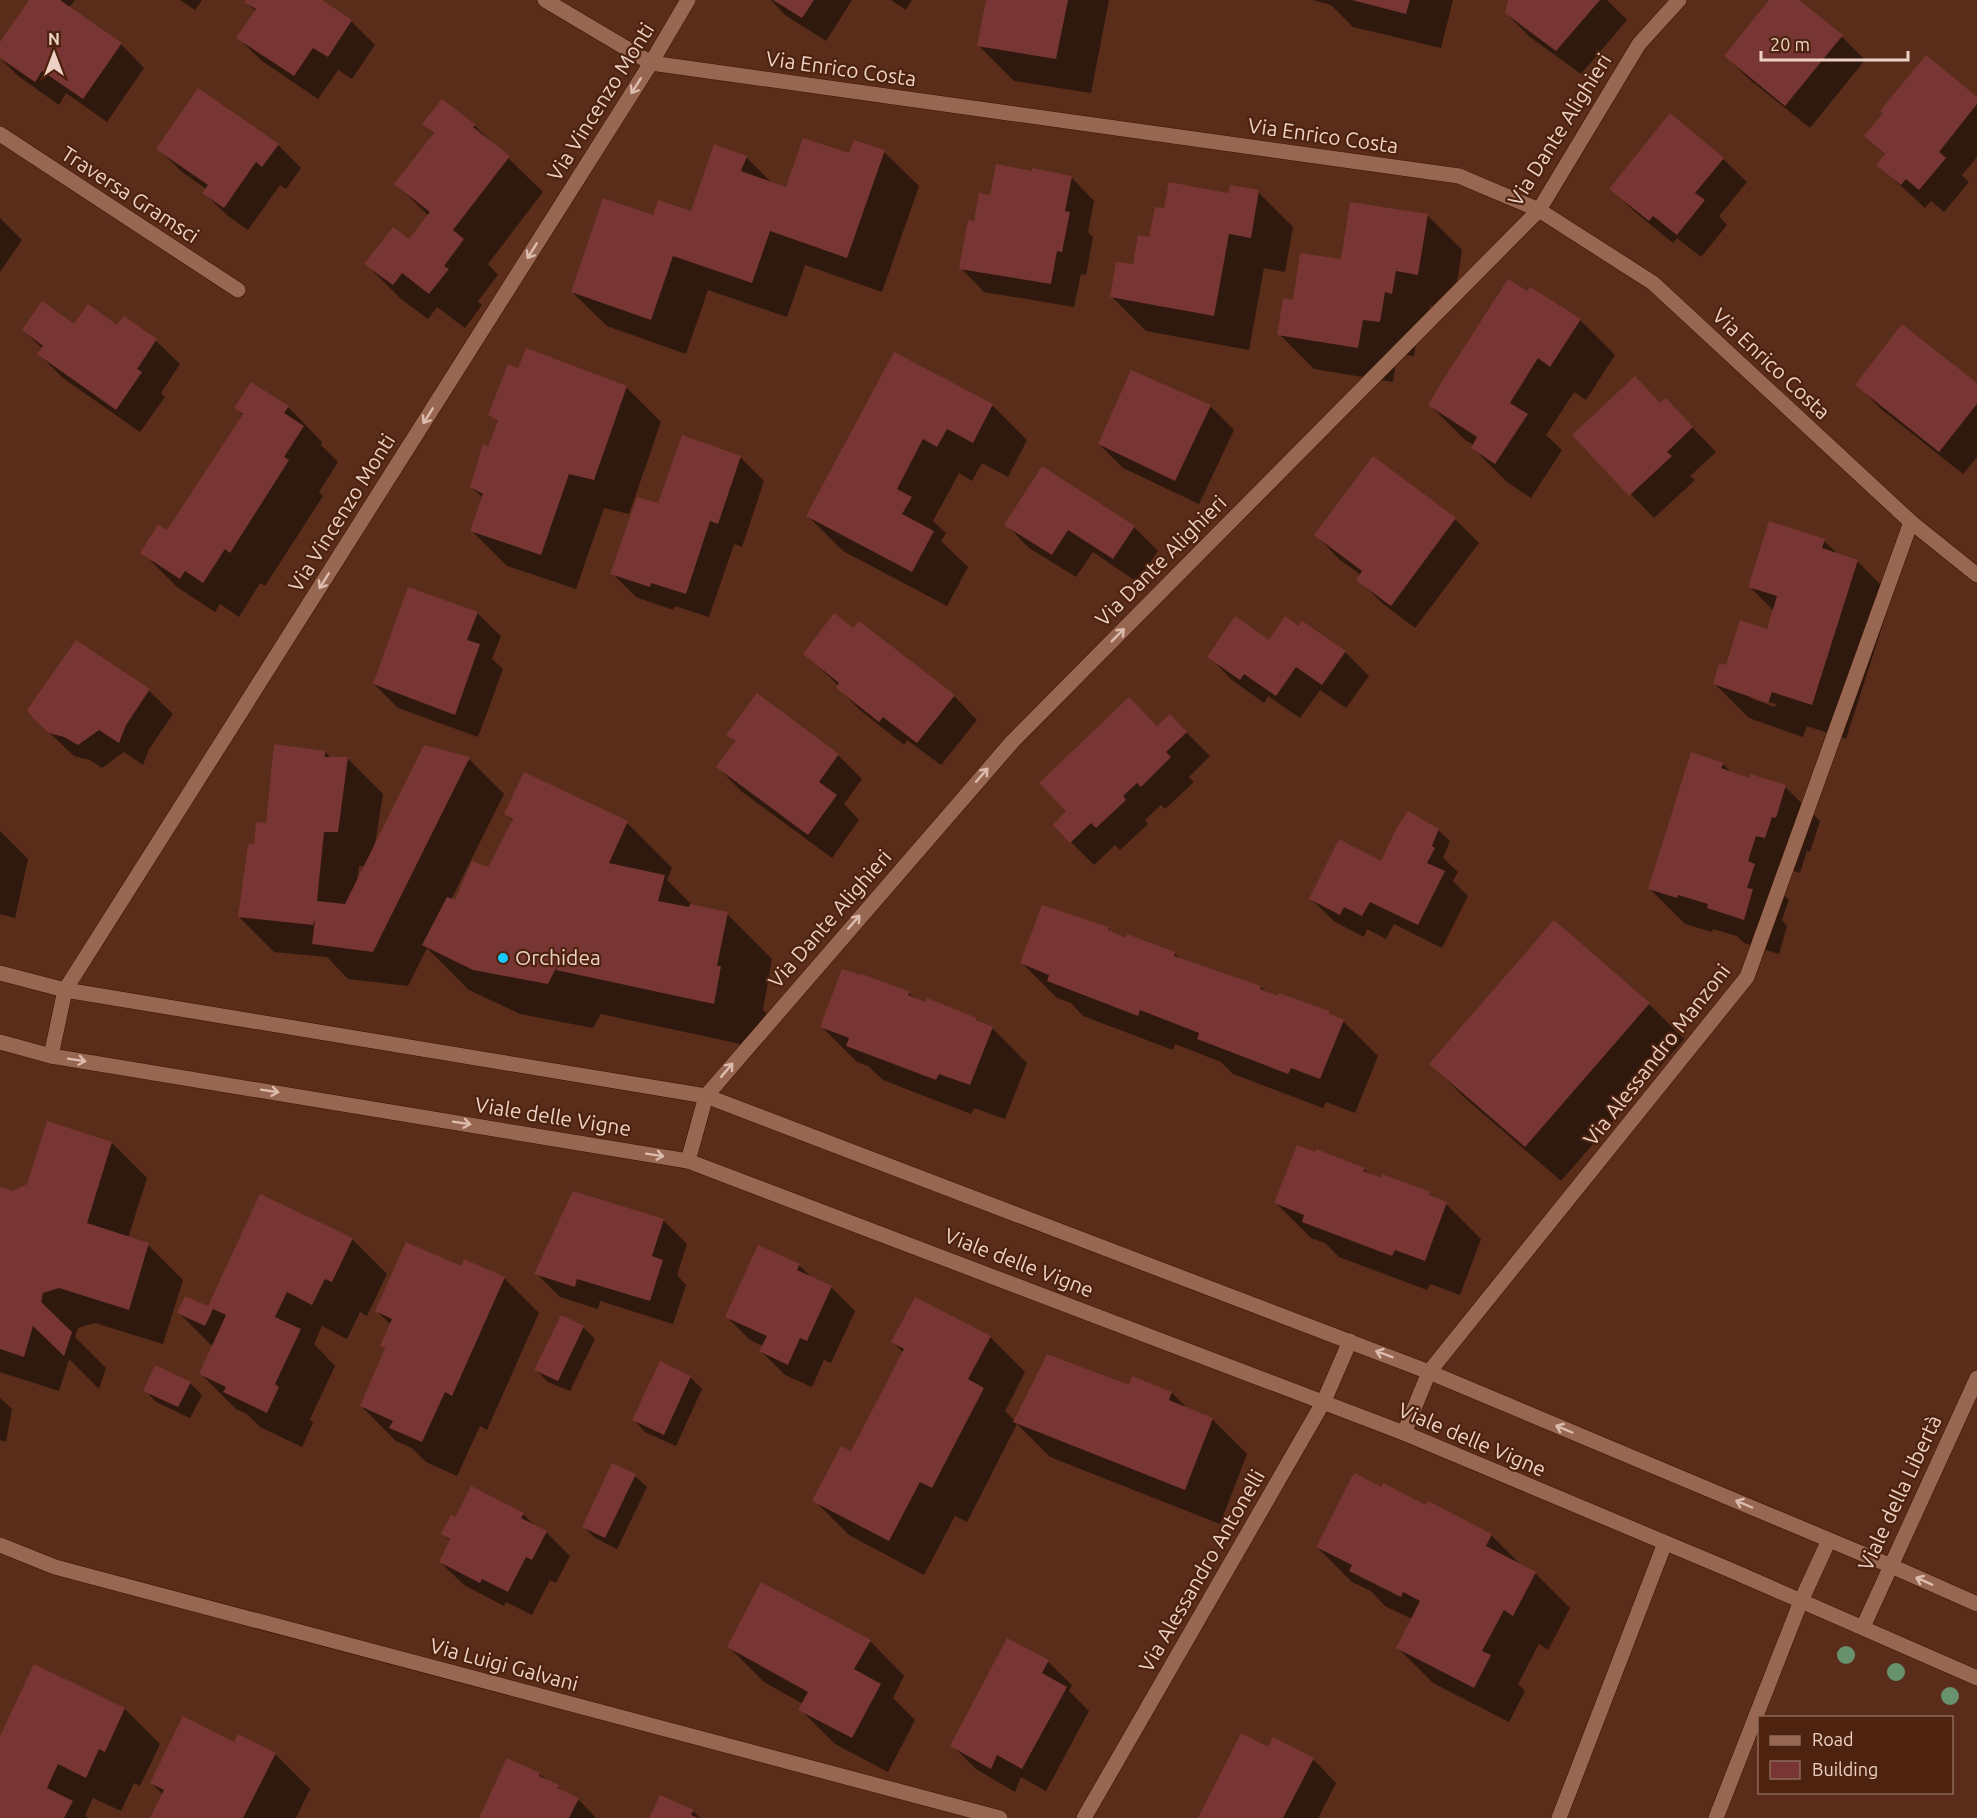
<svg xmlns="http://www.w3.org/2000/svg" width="1977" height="1818" font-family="Ubuntu,sans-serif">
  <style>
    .shadow { fill: #0007; fill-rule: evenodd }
    .building { fill: #773633 }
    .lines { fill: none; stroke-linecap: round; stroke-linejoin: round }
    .minor-casing { stroke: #3c1300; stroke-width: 16 }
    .minor { stroke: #986751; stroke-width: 15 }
    .tree { fill: #68916e }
    .oneway { stroke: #dcbcae }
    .poi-dot { fill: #15cafb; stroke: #4d220e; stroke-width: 2 }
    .labels { text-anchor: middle; stroke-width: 4.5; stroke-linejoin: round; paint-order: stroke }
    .street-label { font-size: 21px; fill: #edd1c5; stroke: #4d220e }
    .poi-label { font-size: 21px; fill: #edd1c5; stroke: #4d220e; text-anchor: start }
  </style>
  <rect width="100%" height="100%" fill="#592d19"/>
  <g class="shadow">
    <path d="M31 0H75L69 8 121 44 144 68 107 122 66 93 59 105 18 76 0 58V44Z"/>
    <path d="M180 0H202L195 10Z"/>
    <path d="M247 0H319L351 21 375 45 352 79 338 70 318 99 262 61 238 38 256 11 246 2Z"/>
    <path d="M771 0H852L826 41 785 15Z"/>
    <path d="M891 0H912L906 10Z"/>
    <path d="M988 0H1109L1091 93 1014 81 979 46Z"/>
    <path d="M1313 0H1453L1441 48 1353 27 1331 5Z"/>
    <path d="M1510 0H1607L1627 20 1581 74 1530 37 1506 13Z"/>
    <path d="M1771 0H1797L1842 37 1865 60 1810 128 1749 79 1726 56Z"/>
    <path d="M1977 99V157L1962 175 1969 182 1944 212 1931 201 1925 208 1878 165 1886 156 1866 136Z"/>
    <path d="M442 101 475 126 543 192 488 264 498 275 478 301 482 305 465 328 437 307 428 319 401 299 366 264 409 242 429 216 396 184 434 134 424 124Z"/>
    <path d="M1670 115 1723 159 1747 182 1719 216 1727 225 1701 257 1677 238 1673 243 1635 212 1611 189Z"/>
    <path d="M278 145 301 168 286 189 280 185 248 230 228 216 204 193 206 189 182 172 158 148Z"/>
    <path d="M884 152 919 186 882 292 805 265 787 317 708 290 686 354 607 326 572 292 654 217 692 213 746 157 773 184 787 189 850 155Z"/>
    <path d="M1071 177 1094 201 1088 232 1093 237 1086 275 1081 274 1074 307 984 292 961 268 976 222 991 197Z"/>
    <path d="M1258 192 1293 227 1285 272 1264 268 1249 350 1146 331 1111 296 1134 266 1166 210 1230 195Z"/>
    <path d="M1427 215 1462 250 1453 309 1430 306 1427 328 1419 326 1414 356 1397 354 1393 382 1314 369 1279 334 1294 302Z"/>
    <path d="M0 218 22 240 0 272Z"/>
    <path d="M1527 293 1551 301 1580 320 1615 355 1586 400 1574 392 1546 435 1562 450 1531 498 1507 482 1472 447 1474 445 1465 440 1430 405Z"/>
    <path d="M124 318 156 341 180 364 161 393 165 397 140 432 63 378 39 354 43 349 23 330 75 326 117 327Z"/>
    <path d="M894 354 992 405 1027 440 1008 477 982 463 972 481 959 473 933 521 946 533 941 541 968 567 947 606 843 551 808 516Z"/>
    <path d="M518 370 626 387 661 422 629 514 604 508 576 589 507 566 472 531 483 498 471 487 499 423 490 414Z"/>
    <path d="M1857 384 1977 385V457L1963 474 1880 408Z"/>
    <path d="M1661 405 1689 424 1716 452 1690 476 1695 480 1654 518 1574 435Z"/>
    <path d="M1210 406 1234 430 1199 504 1123 468 1099 444Z"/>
    <path d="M288 407 322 442 321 445 338 462 319 492 323 496 265 586 260 583 239 617 220 604 215 612 177 587 142 552 167 532 243 416 236 408Z"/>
    <path d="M740 457 764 481 742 547 734 544 709 617 675 606 673 610 636 597 612 573 659 505Z"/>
    <path d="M1373 458 1455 519 1479 543 1415 628 1382 603 1358 579 1361 575 1339 559 1316 535Z"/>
    <path d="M1043 468 1134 527 1158 551 1137 582 1093 552 1076 577 1029 548 1006 524Z"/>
    <path d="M1770 523 1824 541 1839 555 1857 561 1892 596 1846 739 1807 726 1803 737 1749 718 1714 683 1727 667 1768 631 1774 611 1750 587ZM1750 697 1776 704 1775 707 1750 698Z"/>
    <path d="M477 613 501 636 492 659 503 669 478 737 398 708 374 684Z"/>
    <path d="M853 630 954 696 977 720 941 765 907 740 904 745 861 711 838 688 839 686 805 654Z"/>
    <path d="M76 642 149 691 173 714 149 749 143 765 124 752 102 768 90 760 74 756 36 720Z"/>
    <path d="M1269 642 1345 652 1369 676 1346 708 1320 690 1300 718 1268 696 1264 703 1232 680 1209 656Z"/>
    <path d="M758 696 838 755 862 779 844 804 859 820 832 858 741 791 718 767 736 743 728 735Z"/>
    <path d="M1170 716 1210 756 1189 777 1194 782 1165 809 1161 805 1145 820 1148 824 1120 850 1115 845 1094 865 1071 842 1157 728Z"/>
    <path d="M325 752 331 758 348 759 383 794 375 844 469 759 504 794 451 900 456 902 488 869 514 821 506 814 627 823 672 868 667 880 693 906 727 914 772 959 763 1010 766 1013 759 1048 601 1014 593 1028 520 1014 469 990 427 948 408 986 348 979 327 957 274 952 239 917 256 846 267 825ZM359 866H365L357 882Z"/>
    <path d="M1723 764 1732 773 1750 780 1785 787 1820 821 1810 852 1807 851 1800 873 1791 870 1783 894 1789 900 1782 920 1787 926 1779 954 1744 943 1737 936 1713 929 1712 932 1685 924 1650 889Z"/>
    <path d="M1438 830 1450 841 1443 858 1458 872 1453 881 1468 896 1442 948 1394 924 1386 939 1367 929 1364 937 1335 922 1311 899 1382 863Z"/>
    <path d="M0 831 28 859 15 918 0 914Z"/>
    <path d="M1554 922 1649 1004 1684 1039 1561 1181 1466 1099 1431 1064Z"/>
    <path d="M1107 928 1113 934 1127 940 1128 936 1175 954 1180 959 1261 987 1267 993 1328 1013 1333 1017 1343 1021 1378 1056 1355 1113 1326 1102 1323 1108 1233 1074 1221 1062 1175 1044 1173 1050 1083 1016 1071 1003 1057 998 1022 963Z"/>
    <path d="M909 993 915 999 976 1019 981 1024 992 1028 1027 1063 1005 1119 974 1108 971 1114 883 1080 868 1066 857 1062 822 1027Z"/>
    <path d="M112 1143 147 1178 128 1238 148 1245 183 1280 163 1344 95 1323 78 1328 75 1337 106 1368 99 1389 69 1359 59 1391 0 1372V1189L13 1192Z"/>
    <path d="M1364 1169 1370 1175 1429 1194 1434 1199 1446 1204 1481 1239 1460 1295 1430 1284 1427 1290 1339 1257 1325 1243 1311 1238 1276 1203Z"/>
    <path d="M663 1220 687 1244 677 1275 686 1285 673 1324 600 1301 598 1309 560 1297 536 1273Z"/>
    <path d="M352 1239 387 1274 367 1316 360 1312 347 1339 322 1326 314 1344 335 1366 310 1419 313 1423 302 1447 260 1427 247 1414 236 1409 201 1374 213 1347 179 1313 208 1308Z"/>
    <path d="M799 1265 812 1278 831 1287 855 1311 831 1363 824 1360 812 1387 785 1375 761 1351 763 1346 750 1340 727 1317Z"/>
    <path d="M504 1278 539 1313 487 1430 480 1426 457 1476 426 1462 412 1448 396 1441 361 1406 386 1350 382 1345 391 1325 377 1311Z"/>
    <path d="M583 1327 595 1339 570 1391 548 1382 536 1370Z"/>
    <path d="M990 1337 1025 1372 1005 1411 1015 1421 1130 1387 1172 1393 1188 1409 1212 1419 1247 1454 1220 1524 1050 1457 1017 1424 967 1522 955 1516 924 1575 849 1535 814 1500 851 1453 904 1353 893 1342Z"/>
    <path d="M690 1377 702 1389 676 1446 645 1432 634 1420Z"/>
    <path d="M190 1383 202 1395 190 1418 156 1402 145 1390Z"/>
    <path d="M0 1398 12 1409 6 1442 0 1440Z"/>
    <path d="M635 1476 647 1487 617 1549 595 1538 584 1527Z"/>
    <path d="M1382 1490 1427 1507 1429 1503 1491 1535 1523 1567 1535 1573 1570 1608 1548 1650 1539 1644 1518 1684 1525 1691 1509 1722 1433 1683 1398 1648 1412 1619 1385 1606 1371 1591 1352 1582 1317 1547Z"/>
    <path d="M523 1514 536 1527 546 1532 570 1556 556 1583 550 1580 532 1615 506 1602 504 1606 464 1585 440 1562 451 1542 443 1534 455 1519Z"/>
    <path d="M1008 1640 1048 1662 1072 1685 1069 1691 1089 1711 1046 1791 1021 1777 1015 1792 976 1769 952 1745Z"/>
    <path d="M870 1641 904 1676 893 1698 915 1720 888 1772 835 1744 800 1709 803 1704 764 1682 729 1647Z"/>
    <path d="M35 1666 125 1709 160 1744 140 1786 134 1783 121 1811 93 1798 85 1815 88 1818H0V1739Z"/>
    <path d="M235 1744 275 1754 310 1789 296 1818H151L163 1795 152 1783Z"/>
    <path d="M1268 1749 1313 1759 1336 1783 1318 1818H1200Z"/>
    <path d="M539 1774 565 1793 578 1799 596 1818H480Z"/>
    <path d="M693 1811 700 1818H651Z"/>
  </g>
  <g class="building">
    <path d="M29 0H60L122 43 83 99 42 71 35 82 0 58V42Z"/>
    <path d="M246 0H322L352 20 328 57 313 48 294 76 236 38 256 9 244 2Z"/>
    <path d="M773 0H814L802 18Z"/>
    <path d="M986 0H1068L1056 59 977 46Z"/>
    <path d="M1352 0H1410L1406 14Z"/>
    <path d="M1508 0H1600L1556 51 1505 13Z"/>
    <path d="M1769 0H1799L1843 35 1785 106 1724 56Z"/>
    <path d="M1926 55 1977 97V104L1939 152 1946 158 1919 190 1906 179 1901 185 1876 165 1885 154 1864 136 1883 113 1880 111Z"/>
    <path d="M198 88 279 144 262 167 256 162 224 208 202 193 208 185 156 149Z"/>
    <path d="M442 99 476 125 473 127 510 156 453 230 464 239 444 266 449 269 429 294 402 273 393 285 364 264 393 227 409 239 430 212 394 184 434 133 422 124Z"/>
    <path d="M1670 113 1724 158 1695 193 1705 200 1677 235 1653 216 1649 221 1609 189Z"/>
    <path d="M803 138 849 153 854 140 885 150 847 258 770 231 752 283 673 256 651 320 571 292 603 198 653 215 658 200 691 211 714 144 747 156 741 171 786 187Z"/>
    <path d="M996 164 1032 171V168L1072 176 1065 211 1070 212 1062 252 1057 251 1051 284 959 269 968 220 974 221 979 193 990 195Z"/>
    <path d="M1169 182 1228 193 1230 185 1259 190 1251 238 1229 234 1214 316 1110 297 1116 262 1133 264 1138 235 1149 237 1155 207 1164 208Z"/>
    <path d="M1350 202 1428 214 1418 275 1396 271 1392 294 1385 292 1380 322 1363 320 1358 348 1277 335 1283 298 1293 300 1300 253 1341 259Z"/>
    <path d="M1508 279 1527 291 1530 287 1581 319 1550 367 1538 358 1510 403 1528 414 1495 464 1471 448 1477 437 1428 405 1443 380Z"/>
    <path d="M42 301 74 324 88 304 117 325 124 316 157 339 137 369 142 372 116 410 37 354 43 346 22 330Z"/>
    <path d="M1902 324 1977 383V404L1939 452 1855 385Z"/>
    <path d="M526 348 627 386 594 480 569 474 541 555 470 531 483 494 470 487 483 444 488 447 498 421 488 415 508 364 518 368Z"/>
    <path d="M894 352 993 404 973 443 947 429 937 447 923 439 897 489 912 497 902 514 934 531 912 572 806 516Z"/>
    <path d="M1131 370 1211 405 1175 481 1098 444Z"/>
    <path d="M1635 376 1660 403 1666 398 1693 427 1667 452 1672 456 1629 496 1572 435Z"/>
    <path d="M251 382 289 406 284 413 304 426 284 457 289 460 230 553 225 549 203 583 185 571 180 579 140 553 158 525 167 530 243 414 234 408Z"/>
    <path d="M682 435 741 456 718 524 710 521 686 594 651 583 650 587 610 574 637 497 658 503Z"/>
    <path d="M1373 456 1456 518 1391 606 1356 580 1362 571 1314 535Z"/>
    <path d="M1042 466 1135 526 1113 559 1068 530 1052 555 1004 525Z"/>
    <path d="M1769 521 1825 539 1822 548 1858 560 1812 705 1772 692 1768 703 1713 684 1719 663 1726 665 1740 620 1767 629 1777 596 1748 587Z"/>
    <path d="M408 587 478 612 467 640 480 644 455 715 373 684Z"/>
    <path d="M834 613 853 628 859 621 955 695 917 743 883 717 879 722 836 688 839 683 803 654Z"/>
    <path d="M1235 616 1269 640 1285 616 1299 626 1302 621 1346 651 1322 685 1296 667 1276 696 1244 674 1240 680 1207 657Z"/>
    <path d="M76 640 150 689 126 725 119 743 99 730 78 745 64 737 49 733 35 720 27 710Z"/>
    <path d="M757 693 839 754 819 782 837 795 808 835 716 767 735 741 726 735Z"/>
    <path d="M1129 697 1157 726 1170 714 1187 732 1166 752 1171 757 1141 787 1137 783 1123 796 1126 800 1096 828 1091 823 1070 843 1053 825 1066 811 1039 783Z"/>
    <path d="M274 744 325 751V757H348L338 832H324L317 901 345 904 424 745 470 757 373 952 312 944 315 919 313 925 238 917 248 844H254L256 822 266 823Z"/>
    <path d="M1691 752 1724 763 1721 768 1749 778 1750 774 1786 785 1776 818 1772 817 1765 838 1756 836 1748 861 1755 864 1747 888 1753 889 1744 920 1707 908 1708 904 1678 895 1677 898 1648 889Z"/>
    <path d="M524 772 628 821 609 863 665 875 658 901 689 907 690 904 728 912 717 966H721L714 1004 556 970 558 964 548 984 473 970 422 945 447 897 455 900 472 861 488 867 513 819 504 814Z"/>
    <path d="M1408 811 1439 829 1432 846 1435 848 1427 863 1445 871 1418 925 1370 902 1362 916 1344 907 1340 915 1309 899 1339 839 1381 861 1396 829Z"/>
    <path d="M1042 905 1108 927V930L1126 938 1127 934 1175 952 1174 956 1261 986 1260 989 1278 996 1279 993 1329 1011V1014L1344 1020 1320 1079 1291 1068 1288 1074 1197 1039 1199 1033 1140 1010 1138 1016 1047 981 1049 975 1020 963Z"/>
    <path d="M1554 920 1650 1003 1525 1147 1429 1064Z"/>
    <path d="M842 969 861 975 862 974 910 992 908 995 925 1002 927 998 977 1018 976 1020 993 1027 970 1085 939 1074 936 1080 846 1046 849 1038 820 1027Z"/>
    <path d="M47 1121 112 1142 87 1223 149 1243 129 1310 59 1288 43 1293 41 1302 72 1332 64 1356 33 1326 24 1357 0 1349V1187L13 1191 27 1184Z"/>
    <path d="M1297 1145 1315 1152 1316 1149 1365 1168 1363 1171 1381 1178 1382 1174 1430 1192 1429 1195 1447 1202 1425 1261 1395 1250 1392 1256 1302 1222 1304 1215 1274 1203Z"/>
    <path d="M573 1191 664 1219 652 1256 663 1260 650 1301 577 1279 575 1287 534 1274Z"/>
    <path d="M260 1194 353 1238 332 1282 325 1279 312 1305 287 1292 275 1317 301 1329 275 1384 279 1387 267 1413 223 1392 226 1387 199 1374 226 1315 213 1309 205 1326 177 1313 185 1296 208 1306Z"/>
    <path d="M406 1242 461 1266 464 1259 505 1277 452 1396 445 1392 422 1442 389 1428 393 1421 360 1406 385 1348 380 1346 392 1319 375 1311Z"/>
    <path d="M758 1245 800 1264 797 1270 832 1286 807 1341 800 1338 788 1365 759 1351 767 1336 725 1317Z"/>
    <path d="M915 1297 991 1336 968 1379 984 1388 932 1488 920 1482 889 1541 812 1501 841 1446 851 1451 904 1349 891 1342Z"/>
    <path d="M561 1315 584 1326 558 1381 534 1370Z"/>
    <path d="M1047 1354 1129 1385 1132 1376 1172 1392 1169 1400 1213 1418 1185 1490 1013 1422Z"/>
    <path d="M660 1361 691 1376 664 1435 632 1420Z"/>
    <path d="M155 1365 191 1382 178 1407 143 1391Z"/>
    <path d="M612 1463 636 1474 605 1538 582 1527Z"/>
    <path d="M1354 1473 1382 1487 1383 1483 1426 1505 1428 1501 1492 1534 1486 1546 1536 1572 1513 1616 1504 1610 1482 1651 1491 1655 1474 1688 1396 1648 1420 1601 1403 1592 1401 1597 1349 1571 1352 1565 1316 1547Z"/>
    <path d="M471 1486 524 1513 521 1518 547 1531 532 1560 526 1557 508 1592 482 1579 480 1583 439 1562 450 1539 441 1534 451 1515 455 1517Z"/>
    <path d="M761 1582 871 1640 854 1669 881 1684 852 1738 798 1710 808 1692 727 1647Z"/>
    <path d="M1007 1638 1049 1660 1042 1673 1067 1687 1022 1769 997 1755 991 1769 950 1746Z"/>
    <path d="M34 1664 125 1708 105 1752 99 1749 86 1778 58 1764 47 1788 73 1801 64 1818H0V1736Z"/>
    <path d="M183 1716 234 1742 238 1734 276 1753 243 1818H150L164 1790 150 1783Z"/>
    <path d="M1241 1733 1268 1747 1273 1737 1314 1758 1283 1818H1198Z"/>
    <path d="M507 1758 540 1773 539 1776 559 1785 557 1788 579 1798 569 1818H479Z"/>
    <path d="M660 1795 694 1810 691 1815 698 1818H649Z"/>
  </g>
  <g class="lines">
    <defs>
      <g id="minor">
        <path d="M545 0 651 63 1459 176 1539 210 1653 283 1911 522 1977 575"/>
        <path d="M0 134 238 290"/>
        <path d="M0 973 65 990 706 1096 1429 1372 1889 1565 1977 1604"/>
        <path d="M0 1042 51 1056 688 1161 1404 1433 1728 1569 1977 1678"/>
        <path d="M51 1056 65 990 651 63 688 0"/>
        <path d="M688 1161 706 1096 1012 742 1539 210 1639 44 1679 0"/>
        <path d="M1404 1433 1429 1372 1747 977 1911 522"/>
        <path d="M0 1545 55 1567 1000 1818"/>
        <path d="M1863 1627 1977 1378"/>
        <path d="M1084 1818 1324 1401 1350 1341"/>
        <path d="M1559 1818 1665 1543"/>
        <path d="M1716 1818 1801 1601 1829 1540"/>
      </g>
    </defs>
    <use href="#minor" class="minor-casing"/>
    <use href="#minor" class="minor"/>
  </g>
  <g class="tree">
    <circle cx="1846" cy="1655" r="9"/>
    <circle cx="1896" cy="1672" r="9"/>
    <circle cx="1950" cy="1696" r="9"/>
  </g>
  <defs><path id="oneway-shaft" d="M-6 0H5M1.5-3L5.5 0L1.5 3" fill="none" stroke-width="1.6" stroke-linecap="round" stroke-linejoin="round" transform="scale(1.5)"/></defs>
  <g class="oneway">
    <use href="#oneway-shaft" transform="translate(636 86) rotate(122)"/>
    <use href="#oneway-shaft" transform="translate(532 251) rotate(122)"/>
    <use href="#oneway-shaft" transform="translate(428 416) rotate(122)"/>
    <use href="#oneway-shaft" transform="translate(324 581) rotate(122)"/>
    <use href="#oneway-shaft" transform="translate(1118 635) rotate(-45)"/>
    <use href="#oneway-shaft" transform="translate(982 775) rotate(-49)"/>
    <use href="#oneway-shaft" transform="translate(854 922) rotate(-49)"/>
    <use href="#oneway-shaft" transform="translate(77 1060) rotate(9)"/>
    <use href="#oneway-shaft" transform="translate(727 1070) rotate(-50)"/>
    <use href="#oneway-shaft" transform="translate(270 1091) rotate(9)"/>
    <use href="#oneway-shaft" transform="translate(462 1123) rotate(9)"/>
    <use href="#oneway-shaft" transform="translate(655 1155) rotate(9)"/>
    <use href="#oneway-shaft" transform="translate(1384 1354) rotate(-159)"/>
    <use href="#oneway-shaft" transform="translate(1564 1429) rotate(-157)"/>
    <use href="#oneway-shaft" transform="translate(1744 1504) rotate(-157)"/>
    <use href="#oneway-shaft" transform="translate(1924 1581) rotate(-156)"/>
  </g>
  <circle class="poi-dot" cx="503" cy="958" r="6"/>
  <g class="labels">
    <g class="street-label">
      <text transform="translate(841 69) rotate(8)" y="7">Via Enrico Costa</text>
      <text transform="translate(601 102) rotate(-58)" y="7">Via Vincenzo Monti</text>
      <text transform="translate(1560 130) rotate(-58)" y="7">Via Dante Alighieri</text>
      <text transform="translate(1323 136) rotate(8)" y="7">Via Enrico Costa</text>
      <text transform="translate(130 195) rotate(33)" y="7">Traversa Gramsci</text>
      <text transform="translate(1771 364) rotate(43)" y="7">Via Enrico Costa</text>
      <text transform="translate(342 513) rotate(-58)" y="7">Via Vincenzo Monti</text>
      <text transform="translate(1161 561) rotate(-45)" y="7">Via Dante Alighieri</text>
      <text transform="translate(830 919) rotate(-49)" y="7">Via Dante Alighieri</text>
      <text transform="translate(1657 1055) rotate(-52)" y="7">Via Alessandro Manzoni</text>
      <text transform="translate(553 1117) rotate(9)" y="7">Viale delle Vigne</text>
      <text transform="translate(1019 1263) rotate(21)" y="7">Viale delle Vigne</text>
      <text transform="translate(1472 1440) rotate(23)" y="7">Viale delle Vigne</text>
      <text transform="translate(1900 1493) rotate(-65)" y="7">Viale della Libertà</text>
      <text transform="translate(1202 1571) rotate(-60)" y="7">Via Alessandro Antonelli</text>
      <text transform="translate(504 1665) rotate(15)" y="7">Via Luigi Galvani</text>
    </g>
    <g class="poi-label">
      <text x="515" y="965">Orchidea</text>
    </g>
  </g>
  <rect x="1758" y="1716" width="195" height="78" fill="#4d220e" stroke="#8d6857" stroke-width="1.5"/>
  <rect x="1770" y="1736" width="30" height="9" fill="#986751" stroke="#8d6857" stroke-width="1.5"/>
  <text x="1812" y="1746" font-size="18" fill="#edd1c5">Road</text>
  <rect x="1770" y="1761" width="30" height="18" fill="#773633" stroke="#8d6857" stroke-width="1.5"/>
  <text x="1812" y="1776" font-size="18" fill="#edd1c5">Building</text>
  <g transform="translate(54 54)" stroke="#4d220e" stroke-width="4.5" paint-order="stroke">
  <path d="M0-4.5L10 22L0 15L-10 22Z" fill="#edd1c5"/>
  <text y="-9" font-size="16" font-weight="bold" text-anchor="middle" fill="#edd1c5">N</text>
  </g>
  <path d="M1761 51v9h147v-9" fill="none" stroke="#edd1c5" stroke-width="3"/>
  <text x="1770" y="51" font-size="18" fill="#edd1c5" stroke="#4d220e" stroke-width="4.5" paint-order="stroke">20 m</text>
</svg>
